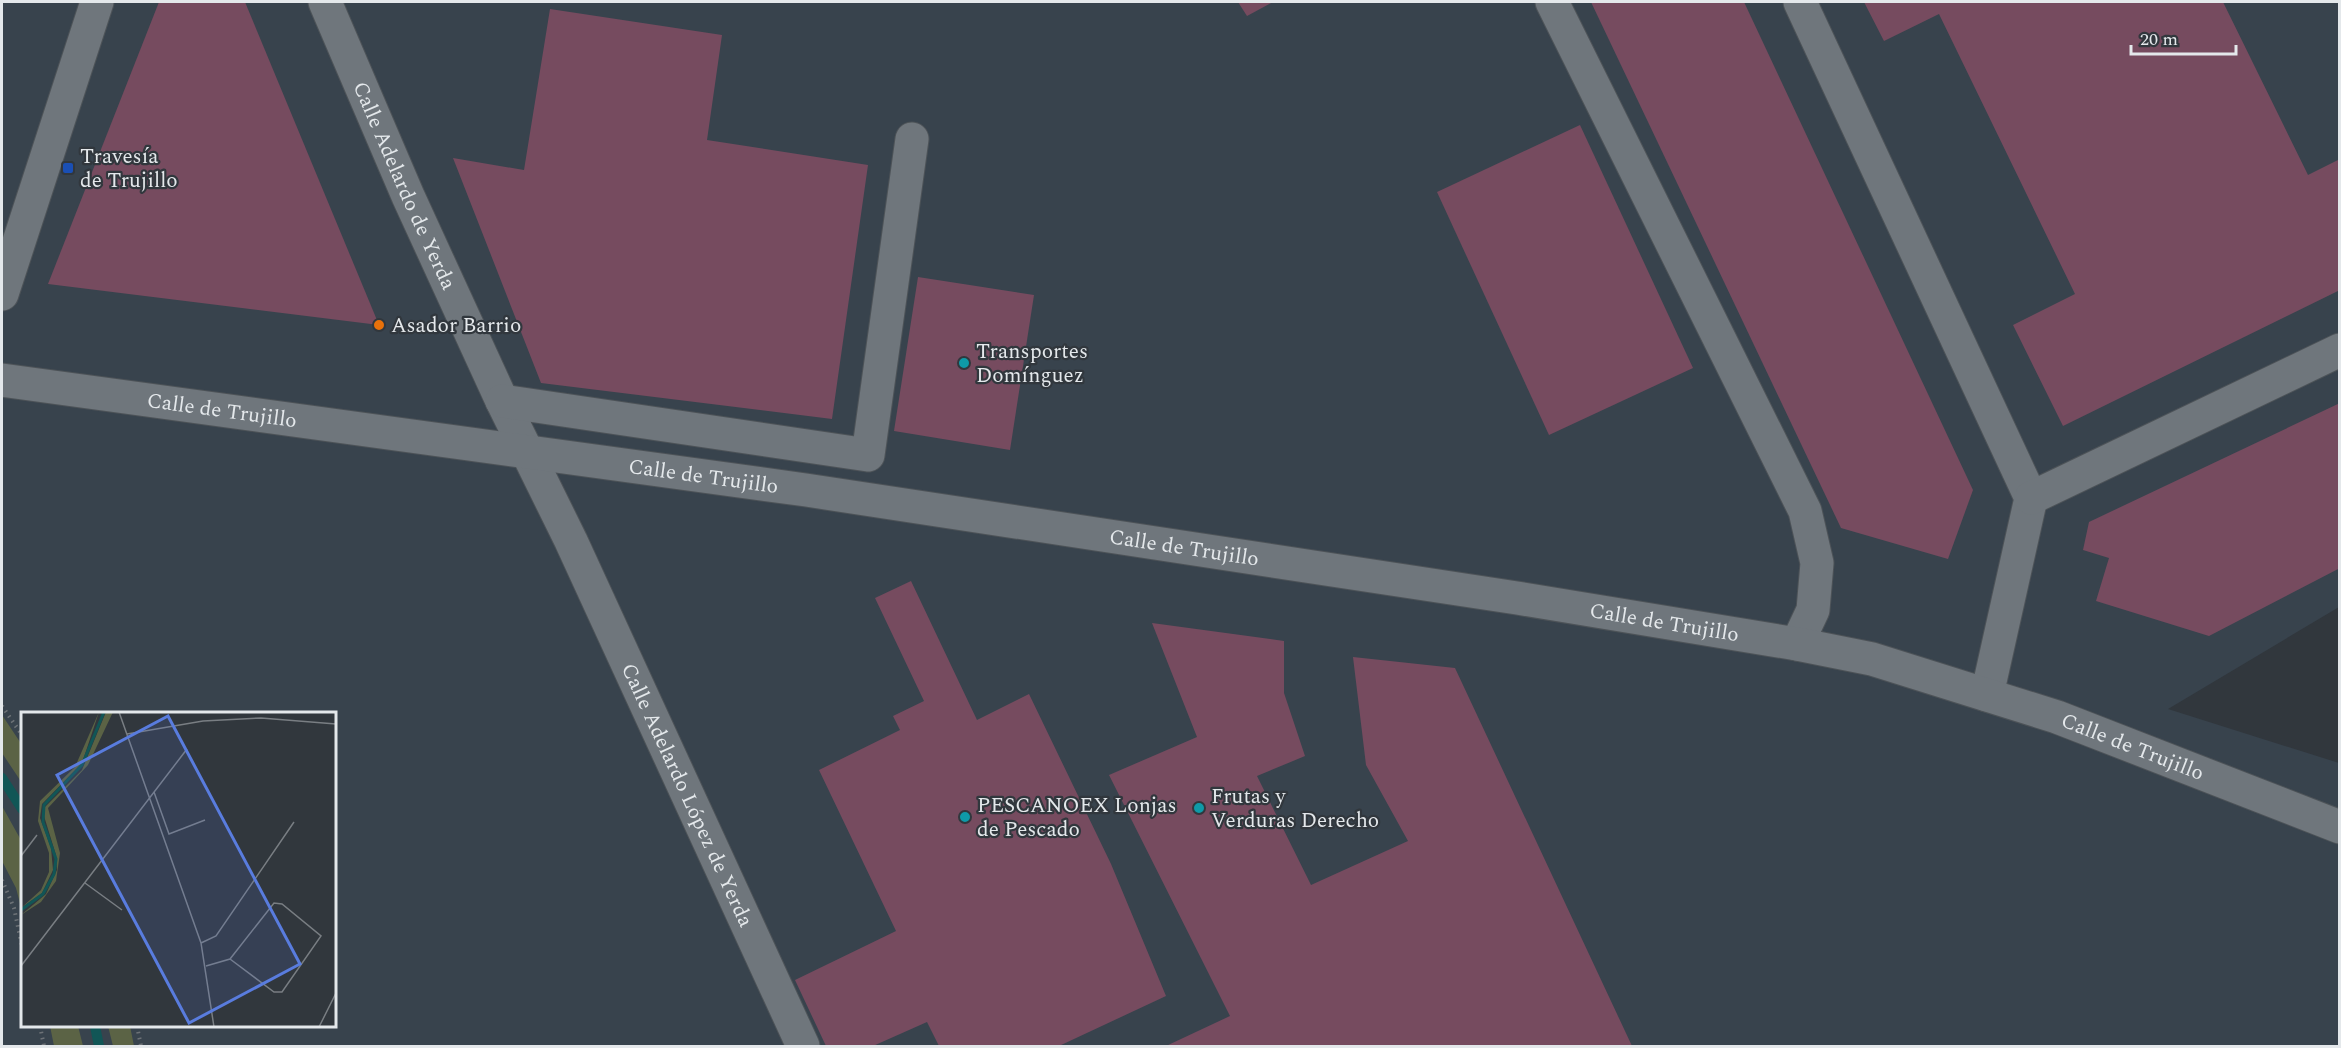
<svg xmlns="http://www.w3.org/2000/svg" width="2341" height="1048" font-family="Spectral,serif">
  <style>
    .built { fill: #38434d; fill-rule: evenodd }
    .green { fill: #5b6345 }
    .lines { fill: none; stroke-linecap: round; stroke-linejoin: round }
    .stream { stroke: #115656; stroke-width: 10 }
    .building { fill: #764b5f }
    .street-casing { stroke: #4d5358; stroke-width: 35 }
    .secondary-casing { stroke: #4d5358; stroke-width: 35 }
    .path { stroke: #6d7277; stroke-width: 4; stroke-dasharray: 1.5 4.5; stroke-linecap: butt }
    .street { stroke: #6f767c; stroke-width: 33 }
    .secondary { stroke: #6f767c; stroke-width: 33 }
    .transit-dot { fill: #1a4fb4; stroke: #31373d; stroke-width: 2 }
    .food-dot { fill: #e8710a; stroke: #31373d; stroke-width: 2 }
    .culture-dot { fill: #0f9aa8; stroke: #31373d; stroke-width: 2 }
    .labels { text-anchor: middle; stroke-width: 4.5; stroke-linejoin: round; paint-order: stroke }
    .poi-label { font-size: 21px; fill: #e4e8eb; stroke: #31373d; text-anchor: start }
    .street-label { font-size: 21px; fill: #e4e8eb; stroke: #31373d }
    .inset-river { fill: none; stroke: #115656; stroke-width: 3 }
    .inset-road { fill: none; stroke: #797e83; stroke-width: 1.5 }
    .view { fill: #597cde; fill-opacity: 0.15; stroke: #597cde; stroke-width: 3 }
    .inset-edge { fill: none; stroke: #e4e8eb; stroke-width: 3 }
  </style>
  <rect width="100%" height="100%" fill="#31373d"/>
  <path class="built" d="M2 2H2339V607L2168 709 2339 763V1046H2ZM22 714H334V1026H22Z"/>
  <g class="green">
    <path d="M2 715 22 745V783L2 753Z"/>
    <path d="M2 806 22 842V911L16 888 2 861Z"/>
    <path d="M50 1026H78L83 1046H54Z"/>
    <path d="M108 1026H130L134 1046H113Z"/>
  </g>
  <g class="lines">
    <g class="stream">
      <path d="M2 778 22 809"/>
      <path d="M95 1026 99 1046"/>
    </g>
  </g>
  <g class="building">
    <path d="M159 2H245L379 325 48 284Z"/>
    <path d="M1238 2H1273L1247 16Z"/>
    <path d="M1591 2H1744L1973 490 1948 559 1841 528Z"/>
    <path d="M1864 2H2223L2308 175 2340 159V290L2063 426 2013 325 2075 294 1939 14 1884 41Z"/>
    <path d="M550 9 722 35 707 140 868 165 832 419 541 383 453 158 524 170Z"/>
    <path d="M1580 125 1693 368 1549 435 1437 192Z"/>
    <path d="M918 277 1034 295 1010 450 894 431Z"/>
    <path d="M2340 403V568L2209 636 2096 601 2109 558 2083 550 2089 522Z"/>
    <path d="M911 581 977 720 1029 694 1111 864 1166 996 1059 1046H939L927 1022 873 1046H826L795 980 896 931 819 770 900 730 893 716 924 701 875 598Z"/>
    <path d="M1152 623 1284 641V693L1305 756 1257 776 1311 885 1408 841 1366 765 1353 657 1455 668 1632 1046H1166L1230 1016 1109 775 1197 737Z"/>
  </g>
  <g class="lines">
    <defs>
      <g id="street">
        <path id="s1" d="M325 2 408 196 502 401 571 541 803 1046"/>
        <path d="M1552 2 1805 511 1817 563 1813 610 1797 644"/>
        <path d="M1800 2 2031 498 1987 695"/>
        <path d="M2 294 97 2"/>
        <path d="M502 401 868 455 912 139"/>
        <path d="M2031 498 2340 350"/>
      </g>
      <g id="secondary">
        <path id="s2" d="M2 380 806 490 1517 598 1797 644 1872 659 2057 717 2340 827"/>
      </g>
    </defs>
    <use href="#street" class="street-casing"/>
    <use href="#secondary" class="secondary-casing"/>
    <g class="path">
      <path d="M2 706 22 735"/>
      <path d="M2 880 14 908 22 946"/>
      <path d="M40 1026 44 1046"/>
      <path d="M137 1026 141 1046"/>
    </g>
    <use href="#street" class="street"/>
    <use href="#secondary" class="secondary"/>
  </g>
  <rect class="transit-dot" x="62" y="162" width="12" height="12" rx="3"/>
  <circle class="food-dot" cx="379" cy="325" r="6"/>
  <g class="culture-dot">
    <circle cx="964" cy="363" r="6"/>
    <circle cx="1199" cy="808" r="6"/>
    <circle cx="965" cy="817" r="6"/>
  </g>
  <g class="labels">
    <g class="poi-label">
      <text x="80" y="163">Travesía<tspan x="80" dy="24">de Trujillo</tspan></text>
      <text x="391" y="332">Asador Barrio</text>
      <text x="976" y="358">Transportes<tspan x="976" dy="24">Domínguez</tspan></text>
      <text x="1211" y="803">Frutas y<tspan x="1211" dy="24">Verduras Derecho</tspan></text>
      <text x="977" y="812">PESCANOEX Lonjas<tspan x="977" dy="24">de Pescado</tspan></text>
    </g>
    <g class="street-label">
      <text dy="7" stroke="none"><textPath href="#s1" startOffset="200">Calle Adelardo de Yerda</textPath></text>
      <text dy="7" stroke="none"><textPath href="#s2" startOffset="222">Calle de Trujillo</textPath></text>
      <text dy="7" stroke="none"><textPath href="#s2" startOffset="708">Calle de Trujillo</textPath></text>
      <text dy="7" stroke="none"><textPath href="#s2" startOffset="1194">Calle de Trujillo</textPath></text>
      <text dy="7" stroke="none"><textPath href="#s2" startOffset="1680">Calle de Trujillo</textPath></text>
      <text dy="7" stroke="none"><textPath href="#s2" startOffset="2166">Calle de Trujillo</textPath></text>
      <text dy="7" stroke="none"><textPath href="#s1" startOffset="872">Calle Adelardo López de Yerda</textPath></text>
    </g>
  </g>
  <g transform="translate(21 712)">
    <rect width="315" height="315" fill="#31373d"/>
    <path d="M78 0 61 51 21 92 19 106 30 136 32 158 21 181 0 196 20 178 28 160V141L17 109 19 89 54 55ZM85 0H92L67 53 27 96 39 141 35 169 20 190 0 203 25 182 36 158 35 143 23 104 24 95 61 58Z" fill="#5b6345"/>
    <path class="inset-river" d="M0 198 22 182 33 162 35 147 22 110 23 93 61 53 83 0"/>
    <path class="inset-road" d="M98 0 180 231 193 315M106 22 182 9 240 6 315 12M133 80 148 122 184 108M0 144 16 123M64 171 101 198M180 231 195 224 273 110M0 254 166 37M185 254 209 247 253 191 261 192 300 224 261 280H253L209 247M298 315 315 281"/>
    <path class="view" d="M147 4 279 252 168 311 36 63Z"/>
    <rect width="315" height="315" class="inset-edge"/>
  </g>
  <rect width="2341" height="1048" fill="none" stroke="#e4e8eb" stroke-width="6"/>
  <path d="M2131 45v9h105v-9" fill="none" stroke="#e4e8eb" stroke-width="3"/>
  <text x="2140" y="45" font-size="18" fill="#e4e8eb" stroke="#31373d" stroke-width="4.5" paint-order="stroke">20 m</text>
</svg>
